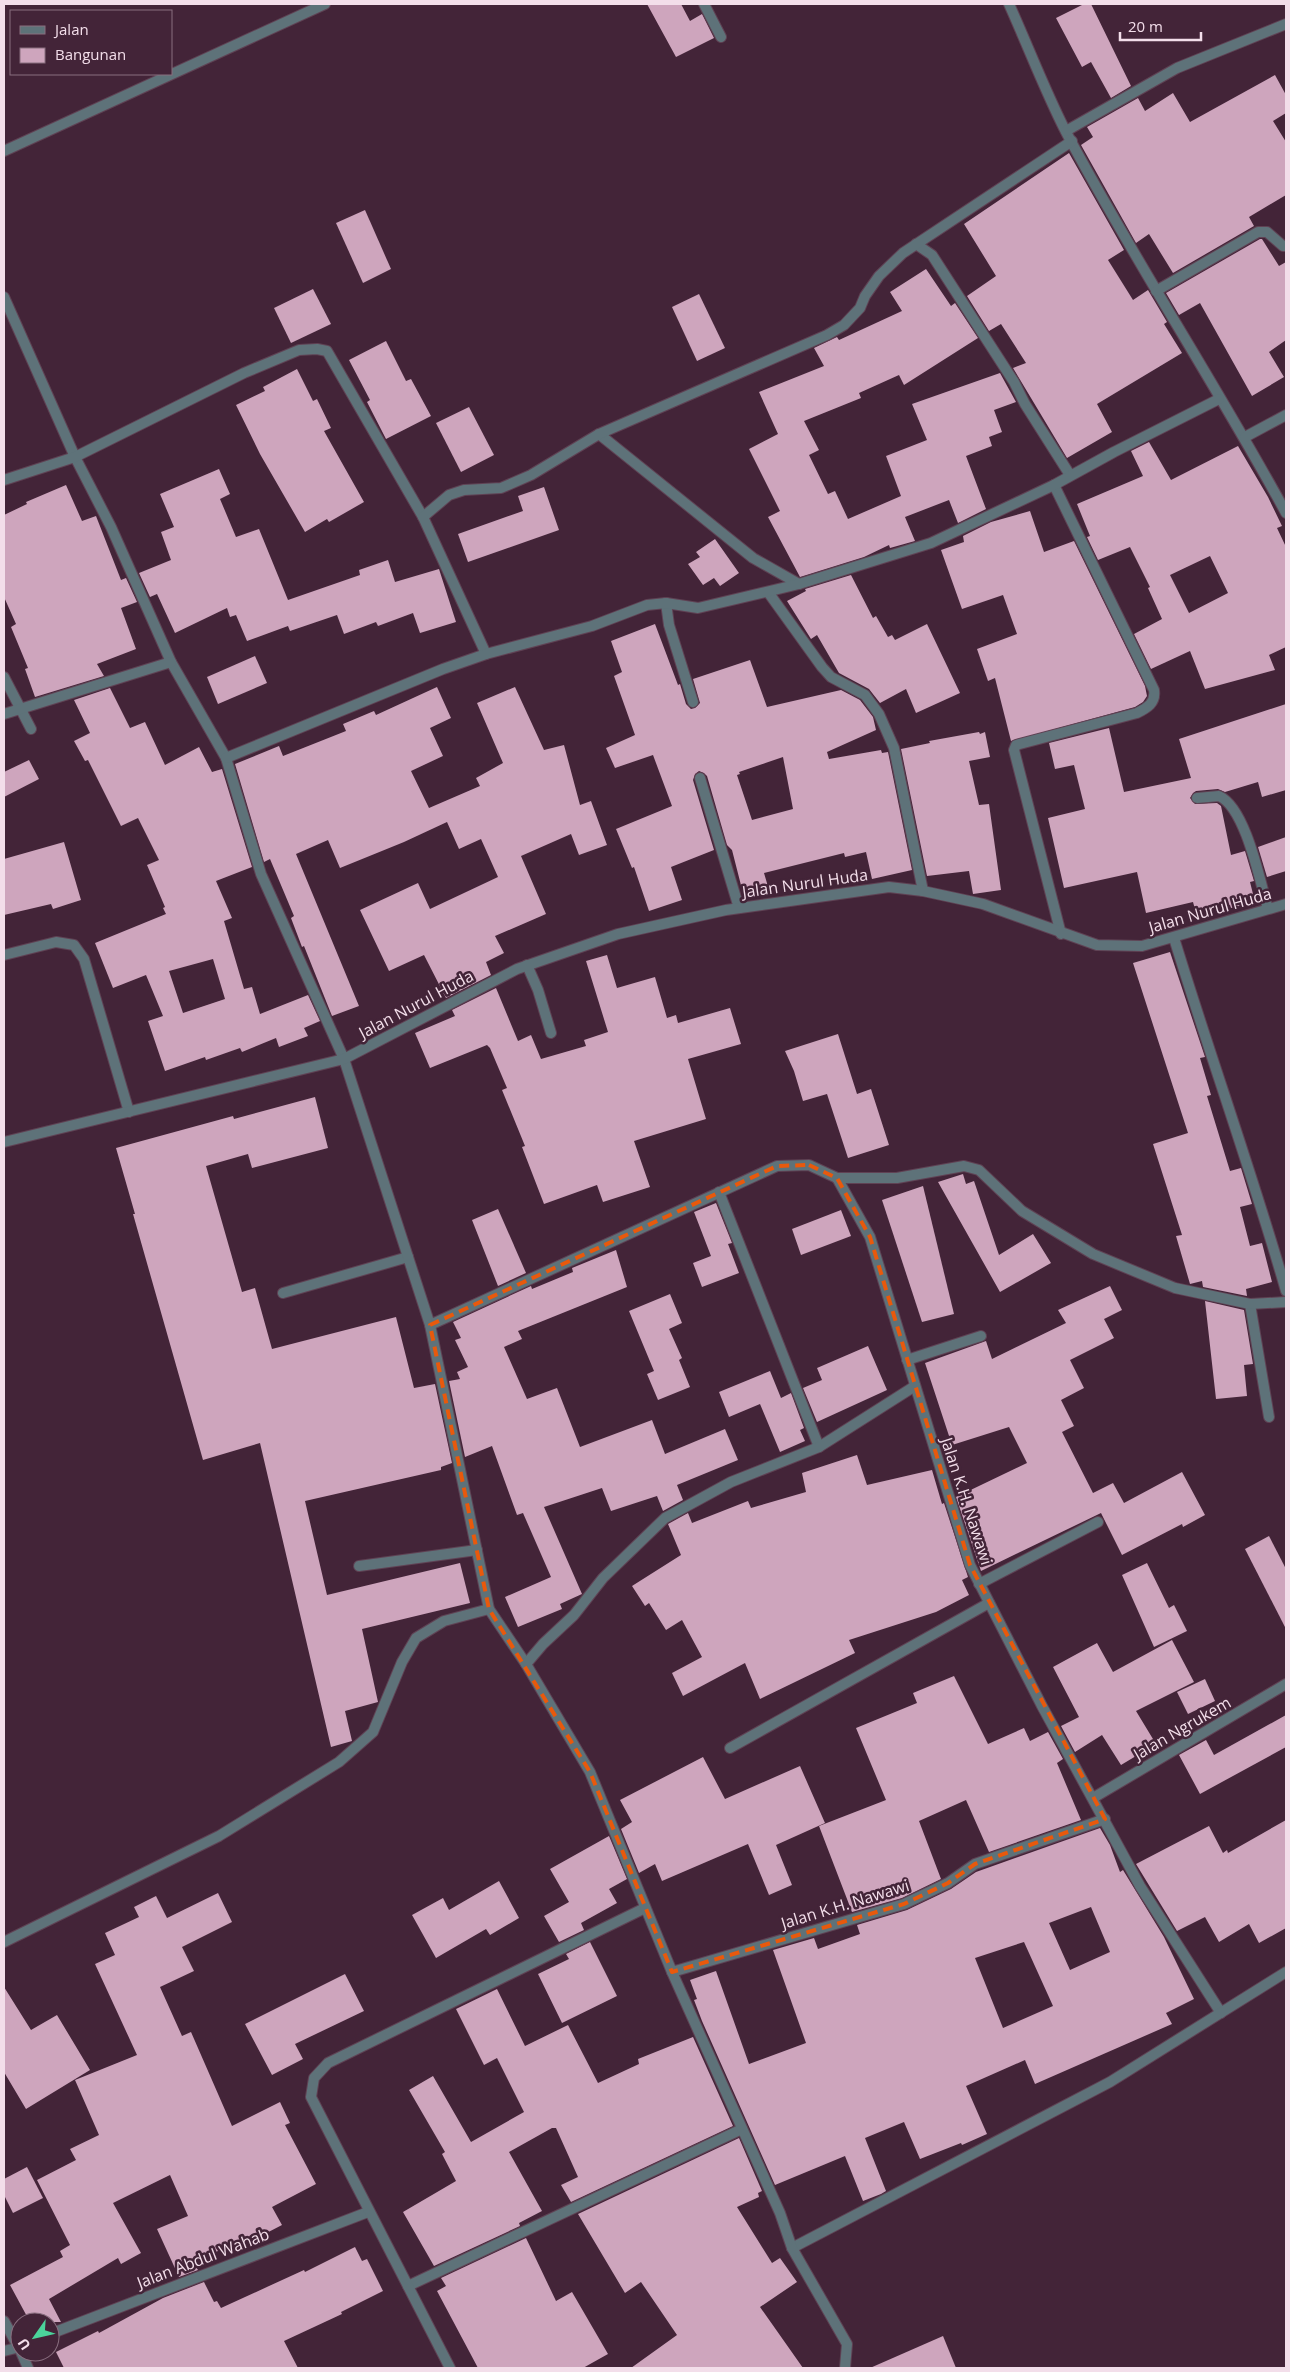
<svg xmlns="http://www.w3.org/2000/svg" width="1290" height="2372" font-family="'Open Sans',sans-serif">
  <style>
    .building { fill: #cea5bd; fill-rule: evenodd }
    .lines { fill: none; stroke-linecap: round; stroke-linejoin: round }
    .service-casing { stroke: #5f4254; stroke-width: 12 }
    .minor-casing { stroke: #5f4254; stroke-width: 12 }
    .service { stroke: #5e7279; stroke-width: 10 }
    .minor { stroke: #5e7279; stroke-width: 10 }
    .marked { fill: none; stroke: #e8590c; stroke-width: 4; stroke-dasharray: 10 6; stroke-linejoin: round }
    .labels { text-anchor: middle; stroke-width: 5; stroke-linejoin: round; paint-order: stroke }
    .street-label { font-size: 16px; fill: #f3deea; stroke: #432438 }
  </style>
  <rect width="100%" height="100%" fill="#432438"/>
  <g class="building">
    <path d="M647 4H681L690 21 702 14 714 38 676 57Z"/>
    <path d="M1084 4H1091L1131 86 1111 98 1091 62 1082 67 1056 18Z"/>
    <path d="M1275 75 1286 95V113L1273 121 1286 142V195L1249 217 1254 226 1173 273 1149 234 1136 243 1081 145 1093 137 1087 127 1138 98 1145 111 1173 93 1190 122Z"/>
    <path d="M1069 153 1124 250 1108 260 1133 300 1148 290 1167 322 1164 324 1182 353 1097 404 1112 432 1067 458 1013 368 1026 363 1001 324 989 331 967 296 996 276 964 224Z"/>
    <path d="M365 210 391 269 363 283 336 223Z"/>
    <path d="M1260 239H1262L1279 266 1286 262V340L1269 352 1284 377 1252 396 1200 303 1179 315 1166 293Z"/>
    <path d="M926 269 951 306 955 303 978 338 904 385 899 375 859 393 861 398 804 421 819 450 809 455 828 494 835 491 848 519 901 496 886 456 927 440 912 404 1000 373 1016 402 994 410 1002 432 989 437 992 446 966 456 986 509 958 523 949 500 905 517 915 541 890 548 889 545 864 557 800 577 768 517 780 511 749 449 778 434 759 392 824 366 814 348 837 337 839 340 902 311 890 292Z"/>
    <path d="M313 289 331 324 291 343 274 308Z"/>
    <path d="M699 294 725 348 697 361 672 307Z"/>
    <path d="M386 341 406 381 411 379 431 416 386 439 367 402 370 400 349 360Z"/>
    <path d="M297 369 313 401 317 399 331 428 324 431 364 502 329 522 327 519 305 532 260 454 236 405 265 391 263 387Z"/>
    <path d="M469 407 494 455 461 472 436 423Z"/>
    <path d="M1149 442 1171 480 1238 446 1268 497 1282 526 1277 528 1286 547V647L1269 655 1275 670 1205 689 1190 651 1151 669 1134 634 1162 619 1148 588 1150 587 1130 547 1098 560 1087 537 1090 536 1077 504 1143 476 1131 451ZM1210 556 1228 593 1189 613 1170 575Z"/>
    <path d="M219 469 230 494 220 499 236 537 259 529 288 600 360 575 359 570 388 560 395 582 439 569 456 622 420 633 413 613 378 626 376 622 344 634 337 615 290 631 288 626 247 641 236 615 230 617 227 608 175 633 157 594 150 597 139 573 171 560 161 532 174 527 160 494Z"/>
    <path d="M66 485 82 521 96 516 121 580 126 578 137 602 121 608 136 649 97 664 104 676 35 697 25 669 28 668 11 627 16 624 4 597V515L27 504 26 502Z"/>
    <path d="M544 487 559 530 468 562 458 534 523 511 518 496Z"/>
    <path d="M1030 511 1044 552 1074 541 1145 686 1147 696 1143 702 1135 707 1011 741 995 678 988 681 977 649 1017 634 1003 595 962 609 941 550 964 542 963 536 991 522Z"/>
    <path d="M715 539 739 573 720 586 714 578 703 585 688 564 700 557 696 552Z"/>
    <path d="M851 575 873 618 876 616 888 637 892 635 895 640 927 624 960 693 916 713 906 689 880 703 869 689 839 673 817 635 811 639 787 601 806 591 805 589Z"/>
    <path d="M655 624 678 685 680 684 686 704 691 709 695 708 700 703 693 679 750 660 767 707 841 690 860 700 873 717 876 730 827 752 829 759 881 750 882 753 888 752 912 870 872 879 866 852 845 857 844 853 764 873 769 890 744 897 732 850 727 845 707 776 704 773 699 771 695 774 693 780 714 850 671 867 682 900 649 911 634 867 632 868 616 829 672 806 653 755 615 768 606 748 635 735 614 676 622 672 611 641ZM783 757 793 809 752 820 737 775 740 774 739 772Z"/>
    <path d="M255 656 267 683 218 704 207 677Z"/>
    <path d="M437 687 451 718 430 728 443 756 411 771 429 808 480 786 476 778 503 763 477 703 515 687 544 750 564 745 580 805 591 801 607 845 579 855 571 834 521 856 546 914 495 936 504 953 486 962 491 975 446 998 424 955 389 971 360 910 418 883 430 909 498 877 481 839 459 849 447 822 404 842 340 868 328 840 296 854 359 1006 332 1016 304 946 302 947 291 918 294 916 270 859 264 862 235 764 279 746 283 756 346 731 343 724 374 711 376 715Z"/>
    <path d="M110 688 130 728 145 722 165 765 199 747 212 772 222 769 252 867 216 881 232 918 224 921 244 989 252 987 260 1014 308 995 320 1021 304 1028 308 1036 279 1047 276 1038 242 1052 240 1048 206 1060 205 1057 165 1071 148 1021 163 1016 146 975 113 988 95 943 166 914 163 908 165 907 147 865 159 860 138 818 121 826 88 760 85 761 74 741 90 733 74 700ZM213 959 225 999 183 1013 169 971Z"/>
    <path d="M1286 704V790L1262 797 1258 782 1225 792 1218 789 1196 791 1193 793 1190 798 1195 804 1217 803 1221 806 1231 855 1245 851 1254 881 1250 882 1255 902 1231 908 1230 905 1196 913 1193 902 1146 913 1137 872 1064 888 1048 818 1085 809 1074 765 1055 769 1049 743 1109 728 1124 792 1191 778 1179 739Z"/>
    <path d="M979 732 980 734 985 732 990 757 969 761 979 805 989 804 1001 890 973 894 969 871 927 876 901 749 930 743 929 741Z"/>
    <path d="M29 760 39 779 4 797V772Z"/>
    <path d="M1286 837V871L1267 877 1258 847Z"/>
    <path d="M64 842 81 900 53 909 51 904 4 915V859Z"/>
    <path d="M1170 952 1205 1057 1200 1058 1211 1095 1207 1096 1230 1171 1241 1168 1252 1204 1240 1207 1250 1246 1262 1243 1272 1282 1246 1289 1247 1296 1203 1287 1202 1281 1190 1284 1176 1236 1182 1235 1153 1144 1188 1133 1133 963Z"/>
    <path d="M607 955 617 988 655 977 667 1018 676 1015 678 1023 730 1008 741 1044 688 1059 706 1119 634 1141 650 1187 603 1202 597 1185 544 1204 522 1147 525 1146 502 1090 507 1088 490 1048 487 1045 430 1068 415 1033 455 1016 452 1010 496 988 518 1041 531 1035 541 1059 586 1046 584 1040 608 1032 586 961Z"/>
    <path d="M838 1034 857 1094 871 1089 889 1145 848 1158 827 1094 803 1101 794 1071 785 1051Z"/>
    <path d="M315 1097 328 1148 252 1168 248 1154 206 1166 242 1292 255 1288 272 1349 396 1317 414 1388 435 1384 452 1463 441 1467V1470L305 1501 327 1595 460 1563 470 1603 362 1629 378 1702 345 1711 352 1741 331 1747 260 1443 203 1460 133 1214H135L116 1148 233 1116 234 1119Z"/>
    <path d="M963 1174 966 1184 974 1181 999 1255 1033 1234 1051 1263 1000 1292 938 1182Z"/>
    <path d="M923 1186 954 1314 922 1322 882 1200Z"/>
    <path d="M716 1203 732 1243 728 1244 739 1273 702 1287 693 1263 711 1256 694 1212Z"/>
    <path d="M498 1209 526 1273 498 1286 472 1220Z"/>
    <path d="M841 1210 851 1236 801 1255 792 1229Z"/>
    <path d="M616 1250 627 1287 518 1331 522 1339 504 1347 527 1399 557 1388 580 1447 652 1420 665 1454 725 1429 738 1460 677 1485 683 1500 663 1511 657 1496 611 1511 602 1488 544 1507 582 1594 560 1604 562 1609 518 1627 505 1597 551 1577 523 1513 517 1515 492 1446 465 1457 449 1381 460 1379 457 1372 468 1367 455 1340 461 1338 453 1322 531 1286 532 1289 573 1272 572 1268Z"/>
    <path d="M1110 1286 1122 1310 1104 1319 1114 1338 1070 1360 1084 1388 1061 1400 1074 1426 1062 1432 1093 1493 1113 1483 1124 1503 1182 1472 1205 1515 1183 1527 1182 1524 1122 1555 1101 1513 981 1571 956 1497 1027 1463 1009 1427 952 1445 925 1363 986 1341 992 1359 1066 1323 1058 1310Z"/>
    <path d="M670 1294 682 1323 669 1329 682 1358 679 1360 690 1387 658 1400 647 1374 654 1371 629 1311Z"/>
    <path d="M1205 1301 1244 1310 1253 1364 1244 1365 1247 1396 1216 1399Z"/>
    <path d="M868 1346 887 1390 817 1422 803 1388 822 1380 817 1368Z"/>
    <path d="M770 1371 781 1398 791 1393 804 1428 800 1430 805 1441 780 1452 760 1404 729 1417 719 1392Z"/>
    <path d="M857 1455 867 1485 932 1470 942 1504 944 1503 968 1577 962 1580 969 1595 936 1612 849 1640 855 1653 760 1699 745 1663 683 1696 672 1673 702 1657 682 1620 666 1630 649 1603 645 1606 632 1586 681 1555 668 1524 688 1513 692 1523 748 1501 751 1508 806 1492 802 1473Z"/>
    <path d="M1269 1536 1286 1569V1629L1245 1549Z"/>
    <path d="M1147 1563 1169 1608 1174 1605 1187 1631 1154 1647 1122 1575Z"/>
    <path d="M1172 1640 1194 1682 1136 1711 1156 1744 1121 1765 1102 1735 1075 1752 1061 1726 1079 1717 1053 1667 1097 1643 1113 1672Z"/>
    <path d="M954 1676 988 1744 1024 1728 1030 1741 1048 1732 1063 1759 1057 1763 1081 1820 989 1852 966 1800 919 1821 941 1879 902 1898 852 1912 819 1826 886 1800 856 1728 917 1703 913 1693Z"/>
    <path d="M1205 1679 1215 1701 1188 1714 1177 1692Z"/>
    <path d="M1286 1715V1747L1200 1794 1179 1755 1206 1740 1214 1755Z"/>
    <path d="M703 1757 725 1799 800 1766 825 1823 776 1845 792 1885 769 1895 748 1844 662 1881 655 1864 639 1873 621 1829 632 1822 620 1800Z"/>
    <path d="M1286 1820V1928L1259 1943 1249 1924 1219 1942 1205 1917 1177 1931 1136 1864 1209 1826 1223 1853 1227 1850 1228 1853Z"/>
    <path d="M1100 1828 1110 1845 1120 1872 1123 1870 1164 1937 1194 1999 1166 2013 1172 2024 1035 2084 1025 2060 966 2086 987 2134 962 2145 961 2143 920 2159 904 2122 865 2138 886 2191 881 2194 863 2201 845 2156 775 2185 702 2021 694 2000 697 1999 690 1980 716 1971 749 2064 806 2043 773 1950 814 1938 818 1949 860 1934 857 1925 907 1910 951 1889 976 1872ZM1091 1907 1110 1952 1070 1970 1049 1923ZM1024 1942 1053 2006 1003 2028 975 1958Z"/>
    <path d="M609 1836 627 1879 609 1889 617 1903 581 1923 584 1930 559 1942 544 1916 569 1902 550 1869Z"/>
    <path d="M499 1881 519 1918 490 1935 486 1929 436 1958 412 1915 443 1898 449 1910Z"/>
    <path d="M218 1893 232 1922 182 1947 194 1971 160 1987 182 2036 191 2032 232 2126 280 2102 290 2123 285 2125 316 2184 272 2207 282 2225 253 2240 252 2236 193 2262 198 2270 179 2277 157 2229 188 2216 170 2175 113 2203 141 2253 121 2264 118 2258 49 2299 61 2322H30L10 2285 63 2257 60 2251 70 2245 37 2180 76 2160 70 2149 99 2135 75 2080 137 2055 95 1964 115 1955 105 1933 139 1917 134 1907 156 1896 167 1918Z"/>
    <path d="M590 1942 617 1996 562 2023 538 1974 569 1959 566 1954Z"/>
    <path d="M345 1974 364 2011 295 2044 303 2059 272 2075 245 2024Z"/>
    <path d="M4 1987 31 2030 57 2015 90 2070 26 2109 4 2072Z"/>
    <path d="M497 1989 525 2046 568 2025 598 2083 639 2064 638 2059 693 2037 733 2126 571 2202 561 2185 578 2177 556 2128H552L509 2152 542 2211 519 2223 520 2226 434 2266 403 2212 456 2181 442 2154 445 2152 409 2090 433 2076 471 2142 524 2112 497 2058 484 2065 456 2009Z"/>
    <path d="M739 2138 762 2191 758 2193 759 2197 737 2207 772 2263 780 2258 797 2282 760 2307 803 2368H631L677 2335 641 2282 625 2293 578 2214Z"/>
    <path d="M27 2167 43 2198 13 2213 4 2195V2179Z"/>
    <path d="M526 2238 556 2301 572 2292 608 2354 583 2368H478L437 2291 446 2286 441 2278Z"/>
    <path d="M355 2247 362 2261 367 2259 383 2291 341 2312 342 2314 284 2341 298 2368H64L56 2352 98 2331 99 2333 163 2298 204 2282 214 2302 217 2301 221 2308 304 2270 305 2272Z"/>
    <path d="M943 2336 956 2368H870Z"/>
  </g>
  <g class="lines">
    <defs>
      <g id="service">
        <path d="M704 4 721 37"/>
        <path d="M283 1293 408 1257"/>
        <path d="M1250 1304 1269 1417"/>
        <path d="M359 1566 477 1550"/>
      </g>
      <g id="minor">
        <path d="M1009 4C1028 46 1045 91 1066 132 1135 262 1216 384 1286 513"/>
        <path d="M1066 131 1177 68 1286 24"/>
        <path d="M4 151 325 4"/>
        <path d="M916 244 932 255 1014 382 1025 404 1070 475"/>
        <path d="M1156 291 1258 232H1267L1283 246H1286"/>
        <path d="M4 297 75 457 111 527 171 662 226 758 261 874 344 1059 430 1325 489 1609 526 1664"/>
        <path d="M599 434 753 558 799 584"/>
        <path d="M1245 437 1286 415"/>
        <path d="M4 480 75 457 244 373 299 350 317 349 327 351 423 517"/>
        <path d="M1054 485 1154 690C1156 703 1147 708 1137 713L1016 745 1014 750 1061 934"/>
        <path d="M768 592 822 667 831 677 865 695 879 714 894 748 923 891"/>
        <path d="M666 603 669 625 693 702"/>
        <path d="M486 654 423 517 449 495 464 490 501 488 531 475 599 434 827 335 844 325 860 308 865 296 879 276 903 253 1072 141"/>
        <path d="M4 677 31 729"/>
        <path d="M4 714 171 662"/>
        <path d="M226 758 443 669 486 654 592 626 647 605 666 603 698 608 799 584 931 543 1054 485 1114 452 1219 399"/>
        <path d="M700 778 739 908"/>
        <path d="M1197 798 1219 796C1246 808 1260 882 1268 909"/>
        <path d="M1174 938C1210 1056 1252 1172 1286 1291"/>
        <path d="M4 955 56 942 74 945 84 959 129 1112"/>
        <path d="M527 965 538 990 551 1033"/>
        <path d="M4 1142 344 1059 517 969 618 934 726 910 889 887 923 891 983 904 1097 945 1142 946 1286 904"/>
        <path d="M837 1178 870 1237 970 1565 1042 1706 1140 1886 1221 2013"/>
        <path d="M719 1192 819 1447"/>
        <path d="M430 1325 777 1166 809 1165 837 1178H897L964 1166 979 1170 1022 1211 1093 1254 1175 1288 1250 1304 1286 1302"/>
        <path d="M907 1360 981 1336"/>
        <path d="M979 1584 1098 1522"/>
        <path d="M730 1748 989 1603"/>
        <path d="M1093 1798 1286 1684"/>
        <path d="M4 1942 219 1836 339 1762 373 1732 402 1662 416 1638 444 1621 489 1609"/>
        <path d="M672 1972 904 1904 948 1883 975 1864 1105 1819"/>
        <path d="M792 2248 1110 2082 1286 1972"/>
        <path d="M408 2286 742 2129"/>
        <path d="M4 2321 20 2350"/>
        <path d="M50 2334 368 2212"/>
        <path d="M4 2351 20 2347"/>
        <path d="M21 2352 28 2368"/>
        <path d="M450 2368 311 2097 314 2078 328 2063 645 1908"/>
        <path d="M845 2368 847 2344 792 2248 780 2213 672 1972 590 1772 526 1664 543 1644 574 1615 603 1578 665 1518 731 1482 819 1447 915 1386"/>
      </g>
    </defs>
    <use href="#service" class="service-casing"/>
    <use href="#minor" class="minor-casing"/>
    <use href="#service" class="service"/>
    <use href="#minor" class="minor"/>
  </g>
  <path class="marked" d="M809 1165 837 1178 870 1237 970 1565 1105 1819 975 1864 948 1883 904 1904 672 1972 590 1772 489 1609 430 1325 777 1166Z"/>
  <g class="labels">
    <g class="street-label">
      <text transform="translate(805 883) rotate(-8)" y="6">Jalan Nurul Huda</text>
      <text transform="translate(1210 910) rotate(-16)" y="6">Jalan Nurul Huda</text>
      <text transform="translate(416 1004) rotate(-28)" y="6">Jalan Nurul Huda</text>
      <text transform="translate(967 1501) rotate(72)" y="6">Jalan K.H. Nawawi</text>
      <text transform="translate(1182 1728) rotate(-30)" y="6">Jalan Ngrukem</text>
      <text transform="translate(845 1904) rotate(-17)" y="6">Jalan K.H. Nawawi</text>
      <text transform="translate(203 2258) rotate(-21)" y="6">Jalan Abdul Wahab</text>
    </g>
  </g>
  <rect width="1290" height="2372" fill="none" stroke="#f3deea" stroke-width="10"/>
  <rect x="10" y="10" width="162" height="65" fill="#432438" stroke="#896e7f"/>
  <rect x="20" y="26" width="25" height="8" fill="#5e7279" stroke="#896e7f"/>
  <text x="55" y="35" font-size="15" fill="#f3deea">Jalan</text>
  <rect x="20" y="48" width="25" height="15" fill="#cea5bd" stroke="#896e7f"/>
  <text x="55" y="60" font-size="15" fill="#f3deea">Bangunan</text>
  <g transform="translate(35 2337) rotate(236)"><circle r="24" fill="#432438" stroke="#896e7f"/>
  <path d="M0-4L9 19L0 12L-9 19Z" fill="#4bd49b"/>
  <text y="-8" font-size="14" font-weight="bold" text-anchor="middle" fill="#f3deea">U</text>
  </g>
  <path d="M1120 32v8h81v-8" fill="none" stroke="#f3deea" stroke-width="2.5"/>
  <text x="1128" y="32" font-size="15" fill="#f3deea" stroke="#432438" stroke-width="4" paint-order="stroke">20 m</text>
</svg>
